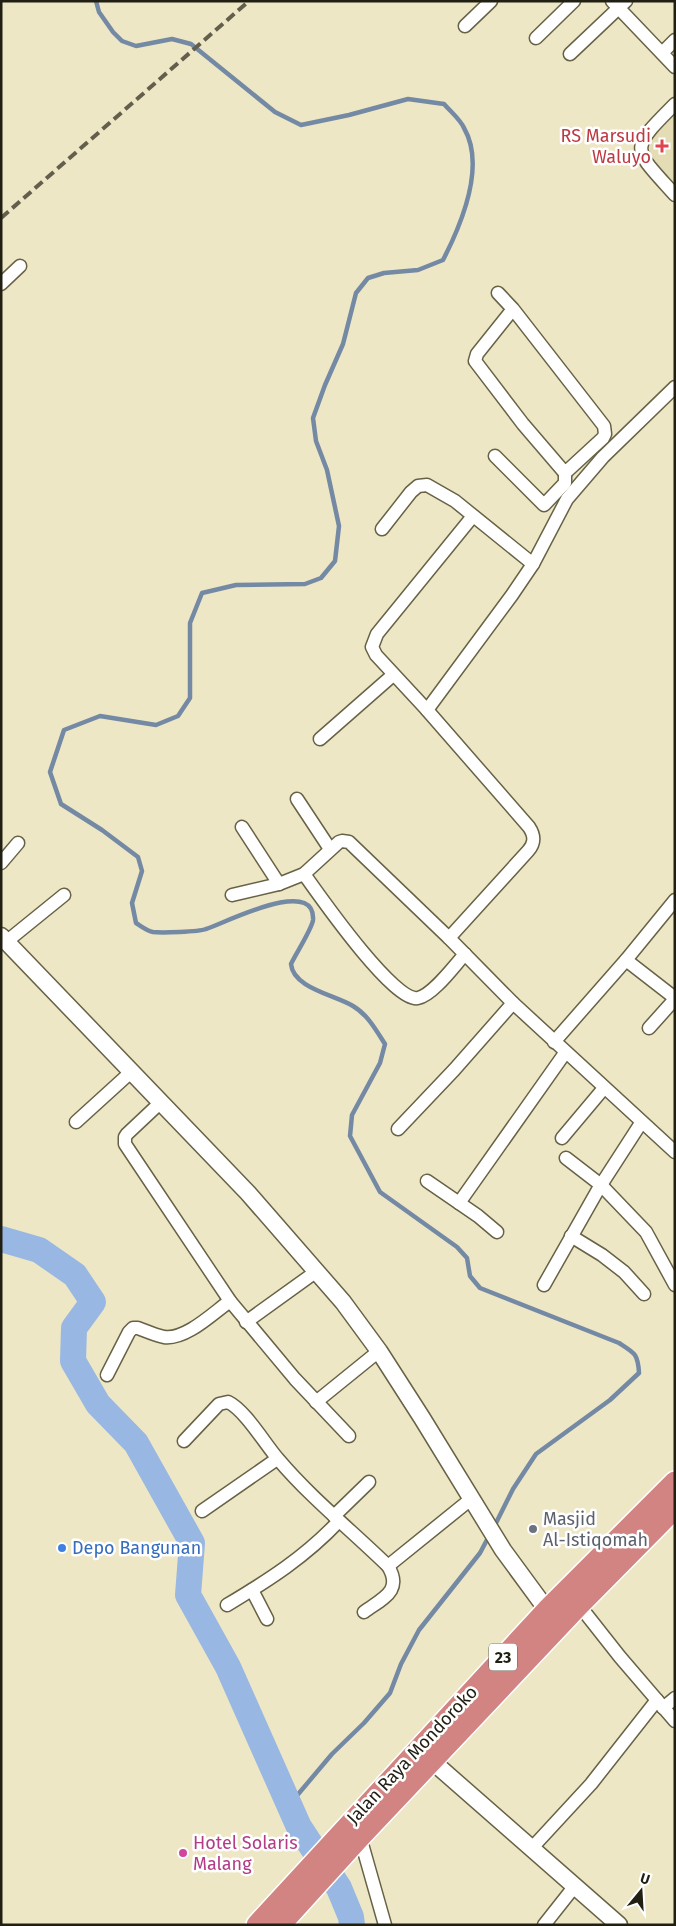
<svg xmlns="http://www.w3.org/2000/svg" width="676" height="1926" font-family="'Fira Sans',sans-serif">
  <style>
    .built { fill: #e3dcb4 }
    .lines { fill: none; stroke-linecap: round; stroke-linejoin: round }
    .stream { stroke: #7489a4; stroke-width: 4.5 }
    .river { stroke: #98b7e2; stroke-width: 26 }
    .minor-casing { stroke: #676245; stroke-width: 15 }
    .tertiary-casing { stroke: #676245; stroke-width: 19 }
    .trunk-casing { stroke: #fff; stroke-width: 24 }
    .minor { stroke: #fff; stroke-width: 12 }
    .tertiary { stroke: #fff; stroke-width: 16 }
    .trunk { stroke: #d28483; stroke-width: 21 }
    .rail { stroke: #635f4c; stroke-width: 4; stroke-dasharray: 10 5; stroke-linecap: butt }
    .health-dot { fill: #e0444e; stroke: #fff; stroke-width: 2 }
    .worship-dot { fill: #6b7280; stroke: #fff; stroke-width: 2 }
    .shop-dot { fill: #3f7fe0; stroke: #fff; stroke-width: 2 }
    .hotel-dot { fill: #d1479c; stroke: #fff; stroke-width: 2 }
    .labels { text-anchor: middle; stroke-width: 5; stroke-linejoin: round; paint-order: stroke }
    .shield { fill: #fff; stroke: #646259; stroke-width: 1 }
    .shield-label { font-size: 16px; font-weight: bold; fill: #211e12 }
    .health-label { font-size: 18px; fill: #be3a42; stroke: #fff; text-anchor: end }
    .worship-label { font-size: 18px; fill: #5b616d; stroke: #fff; text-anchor: start }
    .shop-label { font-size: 18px; fill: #366cbe; stroke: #fff; text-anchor: start }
    .street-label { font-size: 18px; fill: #211e12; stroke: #fff }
    .hotel-label { font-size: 18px; fill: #b23c85; stroke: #fff; text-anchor: start }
  </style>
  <rect width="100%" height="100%" fill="#ede7c6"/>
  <path class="built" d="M675 114V184L649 154 651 138Z"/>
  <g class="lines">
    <g class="stream">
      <path d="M96 1 99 12 113 32 122 41 136 46 172 39 191 44 275 112 301 125 349 115 408 99 444 104C451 112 460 119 464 128 486 166 461 225 443 260L418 270 384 273 368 278 356 293 343 344 325 385 313 418 316 441 327 470 339 526 335 561 321 578 305 584 236 585 202 593 190 623V698L178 716 156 725 100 716 64 730 50 772 61 804 102 830 138 857 142 871 132 903 136 923C141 926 147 931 153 932 161 933 198 932 206 929 223 924 316 875 313 920 312 929 295 955 291 964 293 988 335 995 353 1006 368 1015 376 1030 385 1044L380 1063 352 1115 350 1136 380 1192 457 1247 467 1258 470 1276 480 1288 619 1343C635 1353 638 1354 639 1373L610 1400 536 1454 513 1489 494 1527"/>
      <path d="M289 1805 332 1754 364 1723 390 1693 401 1664 419 1630 480 1553 489 1536"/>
    </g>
    <path class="river" d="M1 1239 39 1250 75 1275 93 1302 74 1328 73 1361 98 1404 136 1443 192 1543 188 1595 228 1667 299 1827 339 1888 351 1917 352 1925"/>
    <defs>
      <g id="minor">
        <path d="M612 1 675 67"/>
        <path d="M465 26 491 1"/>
        <path d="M536 38 574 1"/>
        <path d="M662 53 675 40"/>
        <path d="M570 54 626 1"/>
        <path d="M675 104C628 151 632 147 675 195"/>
        <path d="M1 284 20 266"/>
        <path d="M498 293 513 309 604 426 605 434 603 438 565 473 523 424 475 361 477 354 513 309"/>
        <path d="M495 456 544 505 565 483V473"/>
        <path d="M382 529 411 492 418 486 427 485 455 501 533 564"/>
        <path d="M427 710 512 595 533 564 567 499 603 457 675 387"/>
        <path d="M320 739 393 675"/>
        <path d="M297 799 330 849"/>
        <path d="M242 827 279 884"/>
        <path d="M1 863 18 843"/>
        <path d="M304 874C319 895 394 1003 418 998 433 995 454 966 465 954"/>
        <path d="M232 895 279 884 304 874 339 842 342 841 349 842 449 938 513 1003 675 1152"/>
        <path d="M449 938 528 851C535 843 535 836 529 827L427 710 376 655 372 647 377 634 473 516"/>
        <path d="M6 942 64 895"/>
        <path d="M626 960 675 998"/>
        <path d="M649 1028 675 999"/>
        <path d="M554 1042 626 960 675 900"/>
        <path d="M160 1103 127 1134 125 1137V1144L230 1301 295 1379 349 1436"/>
        <path d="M76 1122 131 1072"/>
        <path d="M398 1129 454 1070 513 1003"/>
        <path d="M562 1138 604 1088"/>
        <path d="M566 1158 601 1185 646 1232 675 1285"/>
        <path d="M427 1181 478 1216 497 1232"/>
        <path d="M459 1203 565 1053"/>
        <path d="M571 1236 602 1255 624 1272 644 1294"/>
        <path d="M544 1285 599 1188 641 1123"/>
        <path d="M246 1322 317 1271"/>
        <path d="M107 1375 129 1332 133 1328H138C146 1331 155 1335 164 1337 186 1340 213 1313 230 1301"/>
        <path d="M316 1402 379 1351"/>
        <path d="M184 1441 219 1404 228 1402C245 1410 265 1444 278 1459 311 1498 351 1530 388 1566 403 1591 383 1598 364 1612"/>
        <path d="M202 1511 277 1459"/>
        <path d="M334 1516 369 1482"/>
        <path d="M388 1566 471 1499"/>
        <path d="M252 1590 267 1619"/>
        <path d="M227 1605C269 1580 305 1557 339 1521"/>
        <path d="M579 1605 620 1657 675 1721"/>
        <path d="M663 1708 675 1698"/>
        <path d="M360 1837 385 1925"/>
        <path d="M531 1849 591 1784 657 1700"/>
        <path d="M544 1925 574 1887"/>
      </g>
      <g id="tertiary">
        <path d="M1 936 248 1193 343 1302 379 1351 422 1418 503 1550 547 1610"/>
        <path d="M432 1761 619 1925"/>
      </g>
      <g id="trunk">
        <path d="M257 1925 547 1610 675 1482"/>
        <path d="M280 1925 360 1837 579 1605 675 1508"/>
      </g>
    </defs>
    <use href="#minor" class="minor-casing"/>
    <use href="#tertiary" class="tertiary-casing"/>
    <use href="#trunk" class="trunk-casing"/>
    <use href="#minor" class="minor"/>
    <use href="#tertiary" class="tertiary"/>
    <use href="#trunk" class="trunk"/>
    <path class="rail" d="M1 218 249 1"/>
  </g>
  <path class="health-dot" d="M659.5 138.5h5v5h5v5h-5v5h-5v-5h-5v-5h5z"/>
  <circle class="worship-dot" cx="533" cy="1529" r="5"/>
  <circle class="shop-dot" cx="62" cy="1548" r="5"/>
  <circle class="hotel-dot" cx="183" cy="1853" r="5"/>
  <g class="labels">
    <rect class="shield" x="489" y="1643.5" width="28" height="27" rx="4"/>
    <g class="shield-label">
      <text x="503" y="1663">23</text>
    </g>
    <g class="health-label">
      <text x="651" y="142">RS Marsudi<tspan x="651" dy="21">Waluyo</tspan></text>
    </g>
    <g class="worship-label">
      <text x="543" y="1525">Masjid<tspan x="543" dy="21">Al-Istiqomah</tspan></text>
    </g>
    <g class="shop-label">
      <text x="72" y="1554">Depo Bangunan</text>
    </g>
    <g class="street-label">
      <text transform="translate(412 1755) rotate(-47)" y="6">Jalan Raya Mondoroko</text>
    </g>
    <g class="hotel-label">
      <text x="193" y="1849">Hotel Solaris<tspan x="193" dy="21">Malang</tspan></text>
    </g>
  </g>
  <rect width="676" height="1926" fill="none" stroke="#211e12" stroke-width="5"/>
  <g transform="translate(641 1891) rotate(18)" stroke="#ffffff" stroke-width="4" paint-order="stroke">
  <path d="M0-4L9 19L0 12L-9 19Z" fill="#211e12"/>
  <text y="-8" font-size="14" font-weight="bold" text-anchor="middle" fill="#211e12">U</text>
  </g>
</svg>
